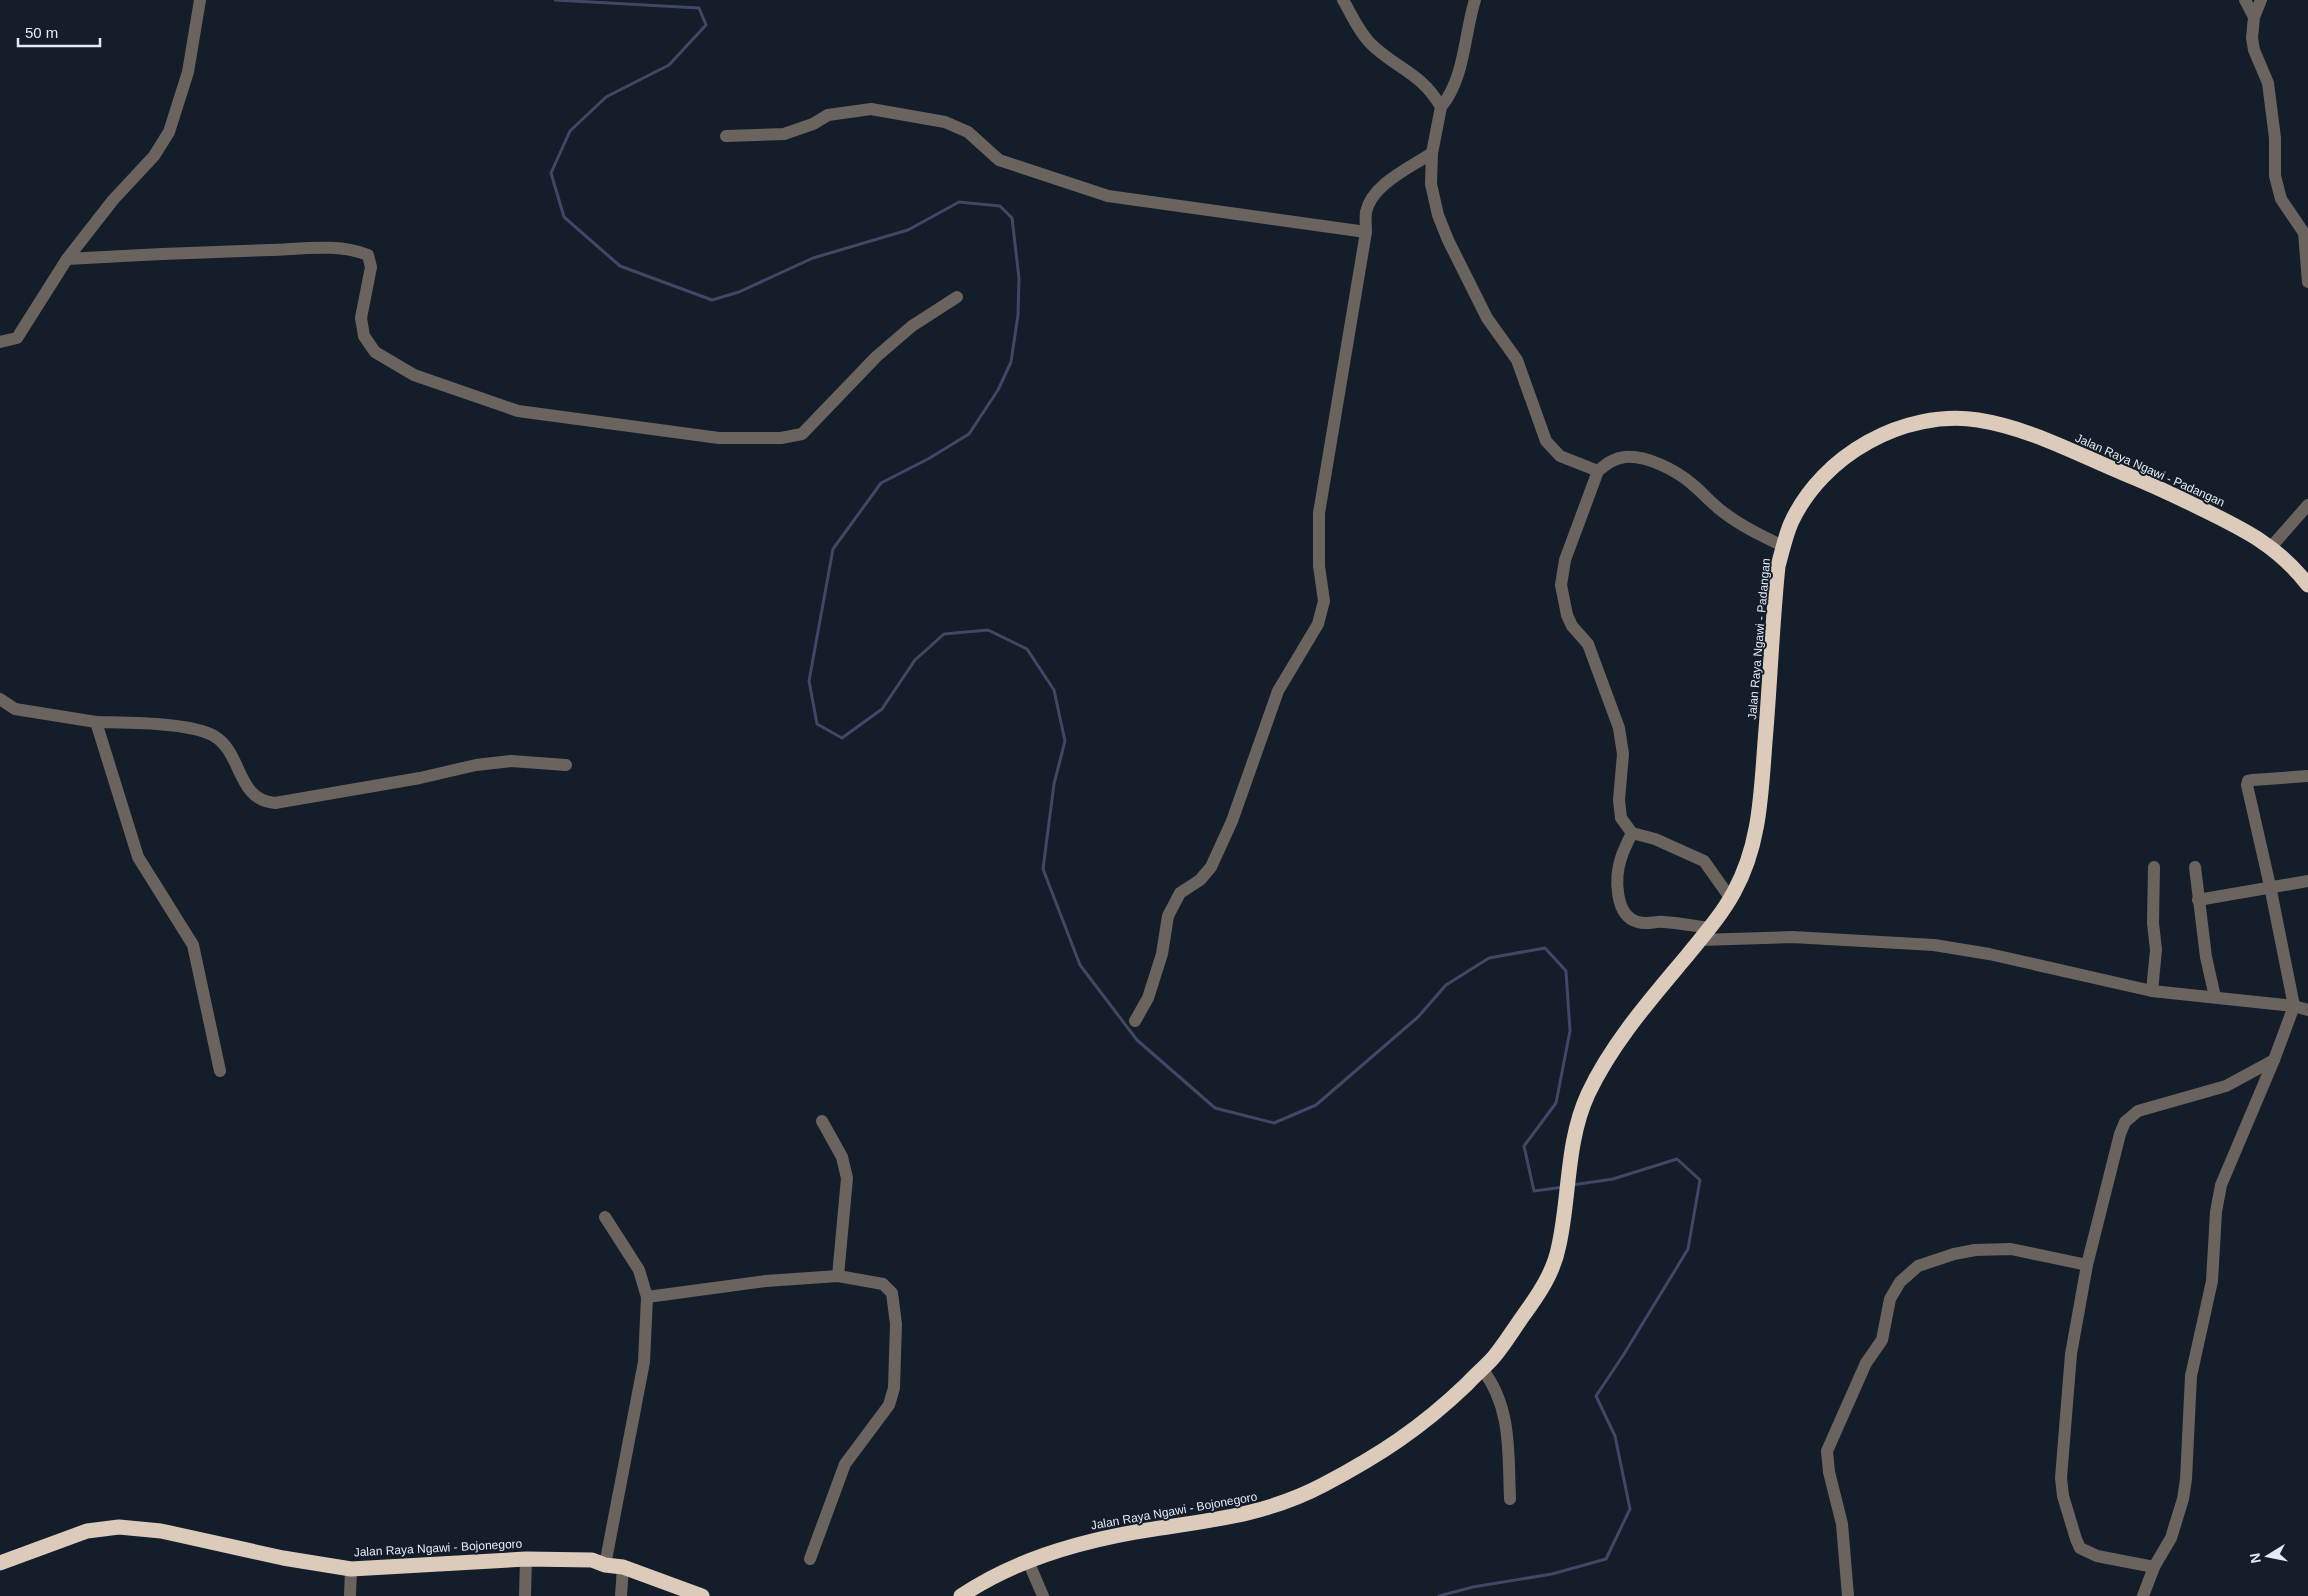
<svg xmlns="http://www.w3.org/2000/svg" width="2308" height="1596" font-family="Helvetica,sans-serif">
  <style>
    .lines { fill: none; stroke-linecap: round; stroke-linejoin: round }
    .stream { stroke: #444666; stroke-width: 3 }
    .minor { stroke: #6b645e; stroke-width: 12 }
    .highway { stroke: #dccaba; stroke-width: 15 }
    .labels { text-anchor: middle; stroke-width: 4; stroke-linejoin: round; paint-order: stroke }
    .street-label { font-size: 12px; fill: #e4eaf3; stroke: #141d2a }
  </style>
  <rect width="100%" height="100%" fill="#141d2a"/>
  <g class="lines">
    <g class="stream">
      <path d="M555 0 699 8 706 25 669 65 606 97 570 131 551 173 564 217 620 266 712 300 739 292 813 258 908 230 959 202 1000 206 1012 218 1019 278 1018 315 1011 362 998 390 969 434 928 459 881 483 833 549 809 681 817 724 842 738 882 709 915 660 944 634 988 630 1027 649 1054 690 1065 741 1054 784 1043 869 1080 965 1137 1040 1215 1108 1274 1123 1316 1105 1418 1017 1446 985 1489 958 1545 948 1566 971 1570 1031 1556 1103 1524 1146 1534 1191 1564 1187"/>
      <path d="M1439 1596 1473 1587 1552 1574 1606 1559 1630 1509 1615 1436 1596 1396 1624 1354 1688 1249 1700 1180 1677 1159 1613 1179 1572 1185"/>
    </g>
    <g class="minor">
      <path d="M1343 0C1352 15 1357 29 1370 43 1396 69 1421 72 1441 107L1432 153 1431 184 1438 215 1448 240 1487 318 1517 360 1546 441 1560 456 1598 471 1565 560 1561 585 1567 615 1572 626 1588 644 1619 728 1623 754 1619 800 1621 818 1632 833 1655 839 1704 861 1731 899"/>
      <path d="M2245 0 2254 17"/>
      <path d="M2261 0 2254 17 2252 38 2254 50 2268 83 2275 138V176L2281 199 2304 233 2308 282"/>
      <path d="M1441 107C1465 78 1464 35 1475 0"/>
      <path d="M726 136 784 134 813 124 828 115 871 109 945 122 968 132 999 160 1108 196 1366 232"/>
      <path d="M67 259C135 255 202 252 270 250 301 249 339 243 368 255L371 267 361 318 364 336 375 352 414 375 518 411 719 438H781L802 434 876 357 912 326 957 297"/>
      <path d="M0 342 17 338 67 259 113 200 154 156 169 132 188 72 200 0"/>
      <path d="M1598 471C1606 464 1614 458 1625 457 1646 455 1676 470 1692 484 1703 493 1711 503 1723 512 1741 526 1762 536 1783 546"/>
      <path d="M2271 547 2308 505"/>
      <path d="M0 699 15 709 96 722 138 857 193 945 220 1071"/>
      <path d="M96 722C125 723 191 722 214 736 243 753 236 800 275 803L420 778 476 765 511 761 566 765"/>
      <path d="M1632 833C1628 841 1624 849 1621 858 1615 876 1614 916 1638 922 1647 925 1655 921 1664 922 1679 923 1695 926 1710 928"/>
      <path d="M2195 867 2206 957 2215 997"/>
      <path d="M2198 900 2308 881"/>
      <path d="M1700 940 1792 937 1934 945 1989 954 2152 991 2294 1006 2308 1010"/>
      <path d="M2152 991 2156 950 2153 923 2154 867"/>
      <path d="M1135 1021 1148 998 1162 954 1168 916 1180 893 1200 880 1211 867 1232 821 1278 691 1318 624 1324 601 1319 566V513L1366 232C1366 226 1365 218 1366 212 1372 184 1410 168 1432 153"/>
      <path d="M822 1121 842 1157 847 1178 838 1276"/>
      <path d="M605 1217 639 1270 647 1297 644 1362 605 1565"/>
      <path d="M647 1297 766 1281 838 1276 883 1284 892 1293 896 1324 894 1388 889 1405 845 1464 810 1559"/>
      <path d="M1482 1369C1512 1407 1508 1453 1510 1499"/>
      <path d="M1028 1561 1043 1596"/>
      <path d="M2154 1567 2097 1556 2080 1548 2076 1539 2063 1496 2061 1478 2071 1354 2087 1265 2120 1134 2125 1122 2138 1111 2226 1086 2274 1060"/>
      <path d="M350 1596 351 1569"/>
      <path d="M525 1596 526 1559"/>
      <path d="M621 1596 623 1567"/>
      <path d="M1848 1596 1842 1524 1829 1472 1827 1451 1866 1363 1882 1340 1890 1299 1900 1282 1918 1266 1954 1254 1975 1250 2011 1249 2087 1265"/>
      <path d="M2143 1596 2154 1567 2171 1538 2183 1499 2186 1479 2191 1376 2212 1281 2216 1212 2221 1185 2274 1060 2294 1006 2270 886 2247 785 2248 781 2253 780 2308 776"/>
    </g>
    <g class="highway">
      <path d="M0 1563 87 1531 119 1527 161 1531 283 1558 351 1569 526 1559 592 1560 605 1565 623 1567 702 1596"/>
      <path d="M961 1596C1017 1558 1087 1539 1154 1529 1214 1520 1268 1514 1323 1485 1380 1455 1421 1428 1467 1384 1475 1375 1485 1367 1493 1358 1504 1345 1513 1330 1523 1316 1539 1294 1554 1272 1559 1245 1570 1195 1566 1142 1588 1094 1612 1043 1650 1000 1686 957 1703 936 1721 916 1734 892 1760 845 1761 794 1765 742 1770 684 1772 625 1778 566 1782 552 1785 537 1791 523 1822 455 1904 409 1978 420 2029 428 2075 453 2123 473 2150 484 2176 496 2202 509 2245 530 2278 546 2308 585"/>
    </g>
  </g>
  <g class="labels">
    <g class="street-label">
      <text transform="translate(2150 470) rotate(24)" y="4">Jalan Raya Ngawi - Padangan</text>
      <text transform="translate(1759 639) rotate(-85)" y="4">Jalan Raya Ngawi - Padangan</text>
      <text transform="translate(1174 1511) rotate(-10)" y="4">Jalan Raya Ngawi - Bojonegoro</text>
      <text transform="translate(438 1548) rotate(-3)" y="4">Jalan Raya Ngawi - Bojonegoro</text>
    </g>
  </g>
  <g transform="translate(2268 1556) rotate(260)" stroke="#141d2a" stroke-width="4" paint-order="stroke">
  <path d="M0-4L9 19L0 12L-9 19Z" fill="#e4eaf3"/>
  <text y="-8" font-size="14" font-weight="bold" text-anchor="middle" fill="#e4eaf3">N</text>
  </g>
  <path d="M18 38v8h82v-8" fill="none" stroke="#e4eaf3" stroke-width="2.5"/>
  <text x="25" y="38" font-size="15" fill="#e4eaf3" stroke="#141d2a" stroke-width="4" paint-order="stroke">50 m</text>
</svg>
